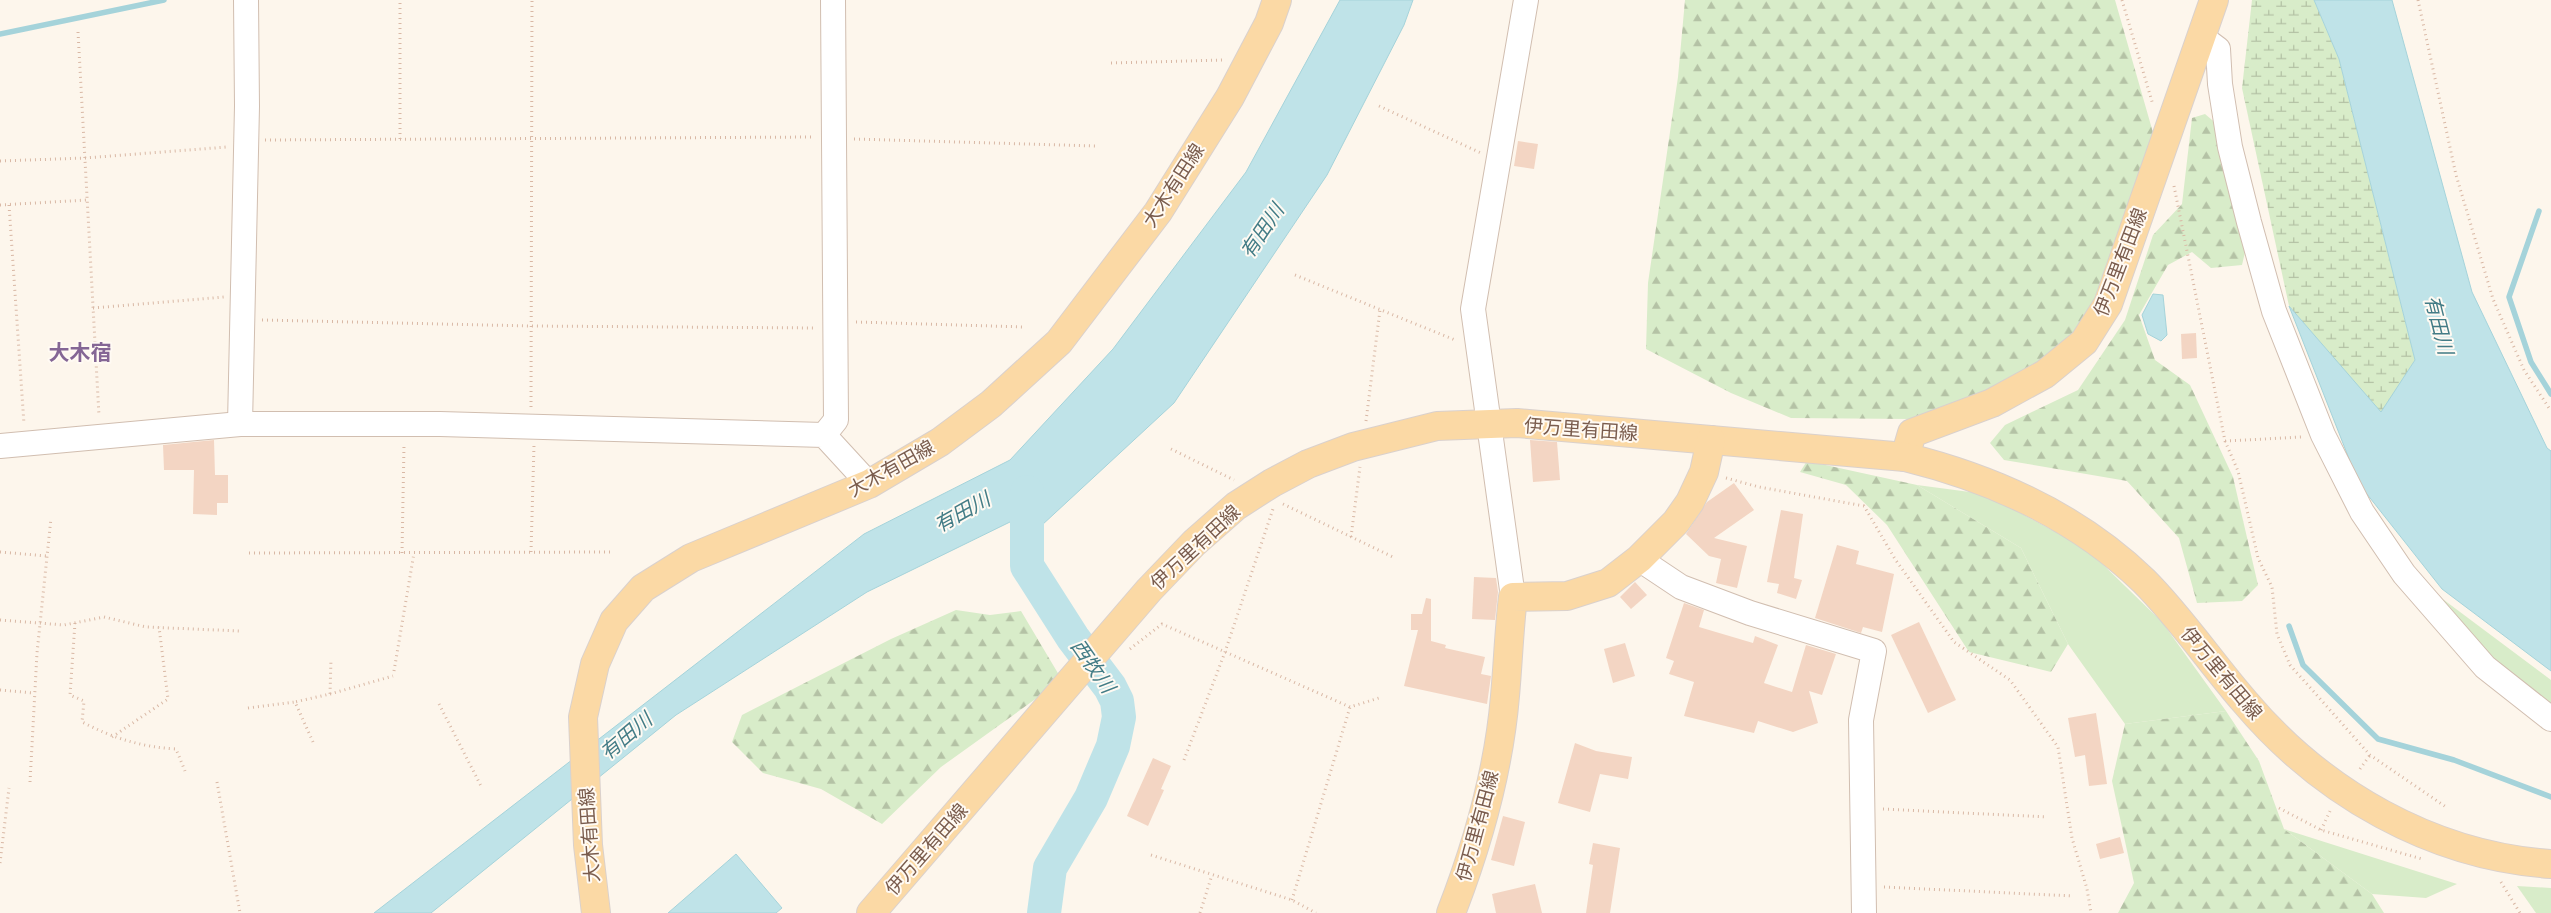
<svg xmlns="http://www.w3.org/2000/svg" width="2551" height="913" font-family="'PT Sans Narrow','Noto Sans JP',sans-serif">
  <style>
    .grass { fill: #d8ecc9 }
    .forest { fill: url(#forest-firs) }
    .wetland { fill: url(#wetland-marsh) }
    .water { fill: #bfe3e8; stroke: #a5d3da }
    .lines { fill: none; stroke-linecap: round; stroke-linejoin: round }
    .stream { stroke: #a5d3da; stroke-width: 5.5 }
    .river { stroke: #bfe3e8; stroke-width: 34 }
    .building { fill: #f3d5c3 }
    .minor-casing { stroke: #d1beb0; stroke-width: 26 }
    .major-casing { stroke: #dad1cd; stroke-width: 30 }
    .path { stroke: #d9b8a5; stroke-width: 3; stroke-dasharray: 1 4; stroke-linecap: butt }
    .minor { stroke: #fff; stroke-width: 24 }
    .major { stroke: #fbd9a5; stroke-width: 28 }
    .labels { text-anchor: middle; stroke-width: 4; stroke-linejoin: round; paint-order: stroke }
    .street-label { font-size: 19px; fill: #7a5c4d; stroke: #fffaf3 }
    .water-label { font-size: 20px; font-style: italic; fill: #437c86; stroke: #fffaf3 }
    .quarter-label { font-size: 21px; font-weight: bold; fill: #846695; stroke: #fffaf3 }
  </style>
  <defs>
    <pattern id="forest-firs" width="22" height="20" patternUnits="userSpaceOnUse" patternTransform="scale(1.25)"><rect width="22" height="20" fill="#d8ecc9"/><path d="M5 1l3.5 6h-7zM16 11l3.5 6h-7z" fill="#b4c2a5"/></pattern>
    <pattern id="wetland-marsh" width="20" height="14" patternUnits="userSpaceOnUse" patternTransform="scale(1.25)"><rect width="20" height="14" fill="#d8ecc9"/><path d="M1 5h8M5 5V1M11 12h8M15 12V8" fill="none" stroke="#b4c2a5"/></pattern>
  </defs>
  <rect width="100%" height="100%" fill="#fdf6ec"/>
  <g class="grass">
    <path d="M1917 485 1985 494 2087 549 2162 622 2226 711 2125 724 2068 644 2021 548Z"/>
    <path d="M2440 597 2551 680V709L2496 666Z"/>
    <path d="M2284 829 2457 884 2426 898 2372 894Z"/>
    <path d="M2517 886 2551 888V913H2536Z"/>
  </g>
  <g class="forest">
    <path d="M1685 0H2115L2154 136 2107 288 2074 336 1998 390 1910 419 1791 418 1731 393 1646 349 1648 283 1678 77Z"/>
    <path d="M2205 114 2218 125 2247 244 2242 265 2211 268 2192 252 2168 265 2139 315 2155 360 2190 385 2233 477 2258 585 2242 601 2197 603 2179 538 2127 481 2004 460 1990 443 2005 425 2078 390 2125 320 2153 235 2182 204 2192 118Z"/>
    <path d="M1807 461 1917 485 2021 548 2068 644 2051 672 1969 652 1887 525 1846 485 1800 472Z"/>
    <path d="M956 610 990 615 1021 611 1062 680 941 767 882 824 821 789 763 773 732 742 742 715 891 639Z"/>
    <path d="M2226 711 2259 761 2284 829 2372 894 2384 913H2118L2134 883 2112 781 2125 724Z"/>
  </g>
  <path class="wetland" d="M2252 0H2314L2339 59 2415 360 2381 413 2289 306 2242 88Z"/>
  <g class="water">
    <path d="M1340 0H1413L1404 25 1327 175 1174 403 1028 538 1012 521 867 592 676 715 431 913H374L864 534 1010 460 1113 349 1246 172Z"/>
    <path d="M2314 0H2392L2472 292 2547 448 2551 451V671L2442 589 2359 484 2289 306 2381 412 2415 360 2339 59Z"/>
    <path d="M2153 294 2163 295 2167 335 2161 341 2148 334 2142 315Z"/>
    <path d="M736 854 782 908 776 913H668Z"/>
  </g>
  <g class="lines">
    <g class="stream">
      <path d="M0 34 164 0"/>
      <path d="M2539 211 2509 297 2531 362 2551 394"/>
      <path d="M2289 626 2303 665 2378 739 2454 760 2551 797"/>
    </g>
    <path class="river" d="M1027 492V566L1073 638 1110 687 1117 701 1119 717 1113 746 1091 798 1050 868 1044 913"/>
  </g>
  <g class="building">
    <path d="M1518 141 1538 144 1534 169 1514 166Z"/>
    <path d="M2196 333 2197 358 2182 359 2181 334Z"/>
    <path d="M214 440 215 475H228V503H217V515L193 514 194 470H164L163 445Z"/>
    <path d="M1530 440 1557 442 1560 480 1533 482Z"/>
    <path d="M1734 483 1754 510 1714 538 1747 546 1737 588 1716 583 1721 559 1709 556 1686 534 1707 502Z"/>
    <path d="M1781 510 1803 514 1794 578 1802 580 1796 599 1777 593 1779 584 1767 582Z"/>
    <path d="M1837 545 1859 551 1856 564 1894 574 1882 632 1863 627 1861 633 1815 618Z"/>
    <path d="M1474 577 1496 578 1498 592 1495 620 1472 619Z"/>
    <path d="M1635 582 1647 595 1631 609 1620 597Z"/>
    <path d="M1426 598 1431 599V641L1446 645 1445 648 1485 657 1481 674 1491 676 1487 704 1404 686 1418 630H1411V614H1422Z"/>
    <path d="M1684 603 1704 610 1699 627 1753 643 1755 636 1778 645 1764 683 1792 692 1806 645 1836 654 1822 695 1809 691 1818 723 1793 732 1758 721 1754 733 1684 716 1694 682 1669 674 1674 661 1666 658Z"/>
    <path d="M1919 622 1956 700 1928 713 1891 635Z"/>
    <path d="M1625 643 1635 676 1613 683 1604 649Z"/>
    <path d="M2096 713 2107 784 2089 786 2085 755 2075 757 2068 718Z"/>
    <path d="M1575 743 1596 751 1632 757 1628 779 1600 774 1590 812 1558 803Z"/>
    <path d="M1153 758 1171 766 1161 789 1164 790 1148 826 1127 816Z"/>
    <path d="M1503 816 1525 822 1514 866 1491 860Z"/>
    <path d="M2120 837 2124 853 2100 859 2096 844Z"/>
    <path d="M1593 843 1620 848 1610 913H1586L1593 865 1589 864Z"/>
    <path d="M1535 884 1542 913H1496L1492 894Z"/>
  </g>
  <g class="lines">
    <defs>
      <g id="minor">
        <path d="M2202 37 2218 49 2220 84 2230 147 2249 222 2274 311 2323 435 2362 512 2404 574 2485 667 2551 719"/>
        <path d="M240 424 247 106 246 0"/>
        <path d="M824 435 836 420 833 0"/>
        <path d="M0 446 240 424H440L824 435 869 484"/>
        <path d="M1639 559 1681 587 1750 613 1874 651 1861 720 1864 913"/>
        <path d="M1513 597 1473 309 1526 0"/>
      </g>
      <g id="major">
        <path d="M1905 457 1912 433 1992 403 2045 374 2084 342 2108 304 2214 0"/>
        <path d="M596 913 588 845 583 717 595 664 614 621 643 588 691 558 869 484 940 442 991 404 1059 342 1158 212 1230 97 1269 23 1277 0"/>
        <path d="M871 913 1149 590 1194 543 1236 506 1272 483 1308 464 1353 447 1437 426 1517 423 1905 457C1994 479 2077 516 2144 581 2181 618 2211 663 2245 702 2322 793 2432 856 2551 864"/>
        <path d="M1451 913C1477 846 1499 768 1505 696 1508 663 1509 630 1513 597L1567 596 1608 583 1639 559 1676 522 1690 502 1704 472 1711 440"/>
      </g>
    </defs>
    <use href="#minor" class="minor-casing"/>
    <use href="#major" class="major-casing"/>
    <g class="path">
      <path d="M2122 0 2153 105"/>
      <path d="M2418 0 2456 175 2493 299 2524 370 2551 411"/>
      <path d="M78 32 99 416"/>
      <path d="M1111 63 1224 60"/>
      <path d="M1379 106 1481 153"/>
      <path d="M400 139V0"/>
      <path d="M854 139 1096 146"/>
      <path d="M265 140 814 137"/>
      <path d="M0 161 85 158 227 147"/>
      <path d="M2174 186 2225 441 2238 471 2258 558 2272 587 2277 634 2290 665 2370 755 2446 807"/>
      <path d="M0 205 87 200"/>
      <path d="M9 205 24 424"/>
      <path d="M1295 275 1455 340"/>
      <path d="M93 308 224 297"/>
      <path d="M262 320 531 326 816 328"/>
      <path d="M856 322 1025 327"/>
      <path d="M531 407 532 0"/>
      <path d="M1366 421 1380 310"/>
      <path d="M2225 441 2302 437"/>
      <path d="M1171 449 1234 480"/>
      <path d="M1726 478 1759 487 1864 506 1895 559 1954 642 2010 680 2058 747 2072 838 2087 889 2091 913"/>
      <path d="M1283 504 1395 558"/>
      <path d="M1351 537 1360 467"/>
      <path d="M0 552 47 556"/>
      <path d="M531 552 534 445"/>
      <path d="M249 553 613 552"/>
      <path d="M402 553 404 445"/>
      <path d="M0 620 64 625 104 617 146 627 240 631"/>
      <path d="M75 623 70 695 84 701 82 722C113 738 141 747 176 749L185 771"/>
      <path d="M1130 649 1162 624 1350 707 1379 698"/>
      <path d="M394 671 414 553"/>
      <path d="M0 690 34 693"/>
      <path d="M330 694 393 676"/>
      <path d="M439 704 481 786"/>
      <path d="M248 708 295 702"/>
      <path d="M112 737 168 699 159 627"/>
      <path d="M313 742 295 702 330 694 331 659"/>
      <path d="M1184 760 1225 652 1273 509"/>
      <path d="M2360 769 2370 755"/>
      <path d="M30 782 37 653 51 518"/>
      <path d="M217 782 240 913"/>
      <path d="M2279 808 2321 830 2422 859"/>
      <path d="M1883 809 2047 817"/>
      <path d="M2321 830 2331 809"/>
      <path d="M1151 855 1292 900 1316 913"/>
      <path d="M0 863 9 788"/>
      <path d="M2501 882 2520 913"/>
      <path d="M1884 887 2073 896"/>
      <path d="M1292 900 1350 707"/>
      <path d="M1200 913 1212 875"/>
    </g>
    <use href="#minor" class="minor"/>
    <use href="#major" class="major"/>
  </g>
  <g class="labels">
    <g class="street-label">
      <text transform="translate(1173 185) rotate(-57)" y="7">大木有田線</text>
      <text transform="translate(2120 262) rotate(-69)" y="7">伊万里有田線</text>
      <text transform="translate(1581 429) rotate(4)" y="7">伊万里有田線</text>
      <text transform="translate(891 468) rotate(-29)" y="7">大木有田線</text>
      <text transform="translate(1195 547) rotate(-43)" y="7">伊万里有田線</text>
      <text transform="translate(2222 673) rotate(50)" y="7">伊万里有田線</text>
      <text transform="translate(1477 826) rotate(-75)" y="7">伊万里有田線</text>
      <text transform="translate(589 835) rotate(-94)" y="7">大木有田線</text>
      <text transform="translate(926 849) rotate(-49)" y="7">伊万里有田線</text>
    </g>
    <g class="water-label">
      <text transform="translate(1262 231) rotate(-56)" y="7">有田川</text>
      <text transform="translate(2439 325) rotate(76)" y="7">有田川</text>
      <text transform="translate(962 512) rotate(-29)" y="7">有田川</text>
      <text transform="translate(1093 666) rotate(55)" y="7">西牧川</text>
      <text transform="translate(626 736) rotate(-40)" y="7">有田川</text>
    </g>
    <g class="quarter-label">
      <text x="80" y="360">大木宿</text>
    </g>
  </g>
</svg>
